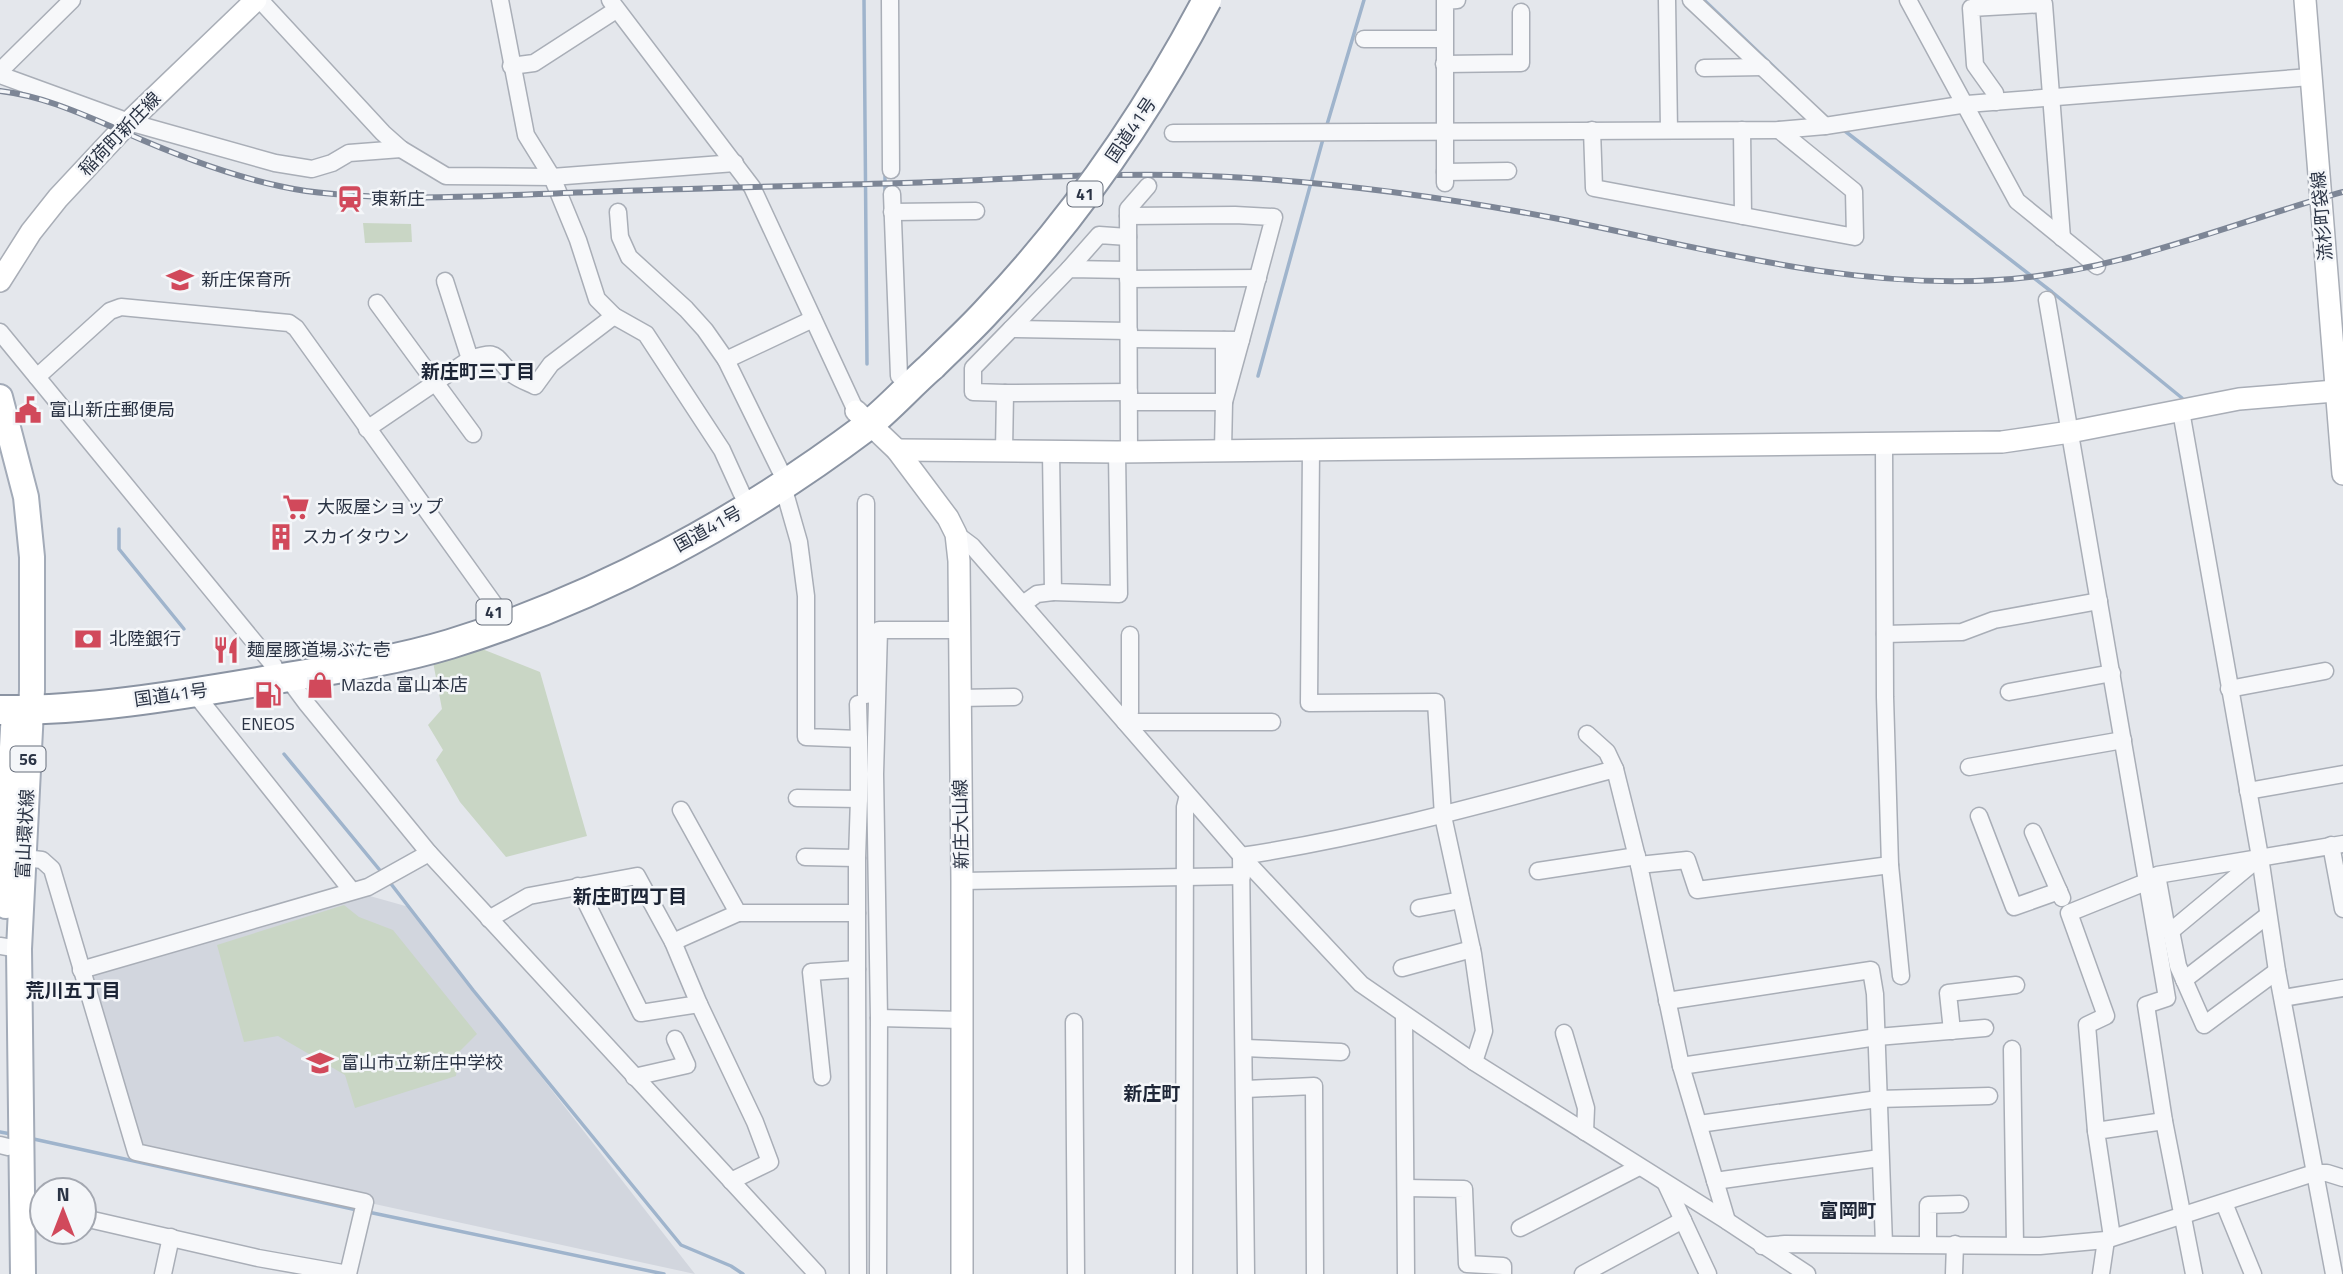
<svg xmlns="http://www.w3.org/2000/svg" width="2343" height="1274" font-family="'Titillium Web','Noto Sans JP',sans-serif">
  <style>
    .built { fill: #d2d6de }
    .green { fill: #c9d6c5 }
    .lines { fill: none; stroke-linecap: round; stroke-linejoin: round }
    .stream { stroke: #9fb4cc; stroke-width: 3.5 }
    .street-casing { stroke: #a9aeb7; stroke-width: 19 }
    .secondary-casing { stroke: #a9aeb7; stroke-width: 24 }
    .primary-casing { stroke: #a3abb8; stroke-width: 28 }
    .highway-casing { stroke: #8b94a3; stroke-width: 32 }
    .street { stroke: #f7f8fa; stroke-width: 16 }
    .secondary { stroke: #fff; stroke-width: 21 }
    .primary { stroke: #fff; stroke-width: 24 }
    .highway { stroke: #fff; stroke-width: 28 }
    .rail-casing { stroke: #7d8696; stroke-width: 6 }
    .rail { stroke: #f4f6f9; stroke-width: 3.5; stroke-dasharray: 10; stroke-linecap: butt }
    .highway-bridge-casing { stroke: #8b94a3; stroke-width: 32; stroke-linecap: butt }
    .highway-bridge { stroke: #fff; stroke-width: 28 }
    .labels { text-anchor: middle; stroke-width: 5; stroke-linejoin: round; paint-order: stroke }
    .shield { fill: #f4f6f9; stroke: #676e7b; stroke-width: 2 }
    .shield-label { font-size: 16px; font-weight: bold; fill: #2b3445 }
    .street-label { font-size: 18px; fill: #2b3445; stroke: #f4f6f9 }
    .poi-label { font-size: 18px; fill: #2b3445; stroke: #f4f6f9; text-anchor: start }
    .neighbourhood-label { font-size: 19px; font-weight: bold; fill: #1d2536; stroke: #f4f6f9 }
  </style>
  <rect width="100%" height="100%" fill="#e4e7ec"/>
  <path class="built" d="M352 891 409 907 695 1274 136 1152 85 973Z"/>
  <g class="green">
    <path d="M363 223 411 224 412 242 365 243Z"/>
    <path d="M477 647 540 672 587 836 506 857 460 802 436 760 443 750 428 725 442 709 433 662Z"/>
    <path d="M344 905 359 917 393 930 477 1034 459 1052 456 1076 355 1108 345 1075 278 1036 244 1042 217 945Z"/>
  </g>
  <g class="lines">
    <g class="stream">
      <path d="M864 0 867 364"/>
      <path d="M1704 0 1798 90"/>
      <path d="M1326 128 1364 0"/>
      <path d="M1841 128 2052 292 2182 398"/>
      <path d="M885 171V191"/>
      <path d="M1258 376 1323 139"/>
      <path d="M119 529V549L184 629"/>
      <path d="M284 754 383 874"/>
      <path d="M388 880 473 990 681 1245 731 1266 743 1274"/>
      <path d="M0 1132 11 1134"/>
      <path d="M29 1138 357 1210"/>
      <path d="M368 1212 664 1274"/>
    </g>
    <defs>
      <g id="street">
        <path d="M260 0 383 133 401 149 446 176 552 177 735 163"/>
        <path d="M500 0 526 135 552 177 578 240 597 299 614 316 646 334 722 450 742 494"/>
        <path d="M610 0 752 187 856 411"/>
        <path d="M890 0 891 170"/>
        <path d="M1667 0 1669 130"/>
        <path d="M1691 0 1825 126"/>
        <path d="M1908 0 2017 201 2097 266"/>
        <path d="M1364 39H1444"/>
        <path d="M1444 64 1521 63V12"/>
        <path d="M511 66 534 63 616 10"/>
        <path d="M1704 68 1763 67"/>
        <path d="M0 71 72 0"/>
        <path d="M0 75 129 122 275 163 312 169 332 163 349 153 401 149"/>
        <path d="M1996 102 1995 93 1975 65 1971 8 2044 4 2062 238"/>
        <path d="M1592 130 1594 188 1855 237 1854 191 1779 130"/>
        <path d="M1742 130 1743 216"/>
        <path d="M1173 133 1779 130 1825 126 1967 104 2310 77"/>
        <path d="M1445 172 1508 171"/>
        <path d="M1445 183V1L1457 0"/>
        <path d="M892 194 899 376"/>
        <path d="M618 212 620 237 629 257 686 309 705 330 726 360 813 319"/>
        <path d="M892 212 976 211"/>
        <path d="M1128 216 1235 215 1274 217 1241 340 1129 339"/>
        <path d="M1069 269 1099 235 1128 237"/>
        <path d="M1128 279 1258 278"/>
        <path d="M445 281 470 359"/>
        <path d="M2047 300 2167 998 2146 1005 2164 1121 2194 1274"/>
        <path d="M377 303 473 434"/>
        <path d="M1011 329 1069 269 1128 270"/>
        <path d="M0 332 274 666"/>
        <path d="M1224 340V402L1241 340"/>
        <path d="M726 360 780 470"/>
        <path d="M37 377 110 311 121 307 289 323 296 328 499 611 506 625"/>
        <path d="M1005 393 973 392V368L1011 329 1129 331"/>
        <path d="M1129 402H1224L1223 450"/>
        <path d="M2181 411 2260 857 2277 971 2334 1274"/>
        <path d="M367 429 470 359C498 350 493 354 511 373 517 379 527 382 535 386L551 364 614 316"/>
        <path d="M1884 445 1885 697 1890 865 1901 976"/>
        <path d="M1311 448 1309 703 1436 702 1443 816 1473 954 1484 1031 1474 1062"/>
        <path d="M1004 451 1005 393 1129 392"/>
        <path d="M1129 451 1128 209 1148 186"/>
        <path d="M1051 452 1053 592 1119 594 1117 452"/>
        <path d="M783 486 799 542 806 596V737L859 739 858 704"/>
        <path d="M866 503V695"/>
        <path d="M956 534 972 546 1245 860 1361 984 1474 1062 1727 1221 1807 1274"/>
        <path d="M1023 604 1037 594 1053 592"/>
        <path d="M1885 634 1962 632 1994 620 2099 601"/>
        <path d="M1130 635V712L1125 722H1272"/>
        <path d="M287 677 307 704 429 853 817 1274"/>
        <path d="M2229 689 2325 671"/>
        <path d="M192 690 352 891"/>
        <path d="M2009 692 2112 673"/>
        <path d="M959 698 1014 697"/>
        <path d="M1969 767 2123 740"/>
        <path d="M1615 769 1639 865"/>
        <path d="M2248 791 2343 774"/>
        <path d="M797 798 859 799V739"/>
        <path d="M681 810 738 913H857V858"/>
        <path d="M1979 816 2014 907 2059 891"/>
        <path d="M2033 832 2062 898"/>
        <path d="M2331 845 2343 909"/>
        <path d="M805 857 857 858 859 799"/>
        <path d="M24 858 42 860 52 869 136 1152 365 1202 348 1274"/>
        <path d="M1538 871 1637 856"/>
        <path d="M962 881 1242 876"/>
        <path d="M578 886 641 1013 699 1004 673 942"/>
        <path d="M1419 908 1461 900"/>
        <path d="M489 919 529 896 637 876 673 942 738 913"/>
        <path d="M2171 931 2260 857"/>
        <path d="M0 946 19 949"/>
        <path d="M1402 968 1472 949"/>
        <path d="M857 969 858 1274"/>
        <path d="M81 970 368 887 429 853"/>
        <path d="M2277 971 2204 1025 2178 966 2171 931 2166 925 2157 875 2343 844"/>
        <path d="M2184 980 2268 915"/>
        <path d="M2283 998 2343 988"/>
        <path d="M1667 1001 1871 970 1875 994 1884 1244"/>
        <path d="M699 1004 755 1122 770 1162 731 1181"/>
        <path d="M1404 1015 1406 1274"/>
        <path d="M879 1018 875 774 879 630H959"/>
        <path d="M1074 1022 1076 1274"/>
        <path d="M1952 1031 1948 993 2016 985"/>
        <path d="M1564 1033 1586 1108 1585 1132"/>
        <path d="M1245 1048 1341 1052"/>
        <path d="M2012 1049 2015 1245"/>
        <path d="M1681 1066 1877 1037 1985 1028"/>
        <path d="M634 1077 687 1065 675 1039"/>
        <path d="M822 1077 811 972 857 969V913"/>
        <path d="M1246 1089 1314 1086 1315 1274"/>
        <path d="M1699 1124 1878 1099 1989 1096"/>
        <path d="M2096 1131 2087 1025 2106 1016 2069 913 2146 882"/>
        <path d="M0 1145 8 1147"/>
        <path d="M1715 1181 1880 1158"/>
        <path d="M1666 1184 1708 1274"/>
        <path d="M1406 1188 1464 1189 1467 1264 1503 1266V1274"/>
        <path d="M2224 1203 2253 1274"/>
        <path d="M23 1205 42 1209"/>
        <path d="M84 1218 258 1258 348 1274"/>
        <path d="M1727 1221 1681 1066 1639 865 1687 860 1697 890 1890 865"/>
        <path d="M1520 1228 1639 1167"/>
        <path d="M2112 1237 2096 1131 2164 1121"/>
        <path d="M1928 1244V1205L1960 1204"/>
        <path d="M1762 1246 1785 1244 2040 1246 2106 1240 2314 1173H2327L2343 1178"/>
        <path d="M163 1274 171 1237"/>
        <path d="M878 1274 879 1018 962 1020"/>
        <path d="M1184 1274 1185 807 1188 795"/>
        <path d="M1246 1274 1241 856C1368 837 1492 802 1615 769L1607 752 1587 734"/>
        <path d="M1583 1274 1683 1220"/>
        <path d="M1954 1274 1955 1244"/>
        <path d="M2101 1274 2106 1240"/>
      </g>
      <g id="secondary">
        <path d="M2305 0 2343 474"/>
        <path d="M0 281 31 232 58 198 129 122 256 0"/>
        <path d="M856 411 897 450 948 518 956 534 959 561 962 881V1274"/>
        <path d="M897 450 1117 452 2002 442 2070 432 2239 399 2335 391"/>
      </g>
      <g id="primary">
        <path d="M0 397 26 497 32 557V690L19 949 23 1274"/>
        <path d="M6 906V856L14 711"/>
      </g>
      <path id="highway" d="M0 710C84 711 175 696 258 682 322 671 387 663 450 644 599 598 741 521 866 427 889 409 910 385 932 366"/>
    </defs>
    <use href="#street" class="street-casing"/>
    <use href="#secondary" class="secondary-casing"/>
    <use href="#primary" class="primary-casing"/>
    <use href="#highway" class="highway-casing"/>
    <use href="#street" class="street"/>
    <use href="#secondary" class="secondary"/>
    <use href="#primary" class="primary"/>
    <use href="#highway" class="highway"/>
    <defs>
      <path id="rail" d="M0 91C44 96 84 115 124 132 180 157 246 182 306 191 398 203 500 195 593 192 697 188 800 186 904 183 996 180 1088 173 1179 175 1307 178 1434 195 1559 219 1704 248 1847 289 1996 280 2117 273 2228 224 2343 192"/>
    </defs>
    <use href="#rail" class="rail-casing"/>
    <use href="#rail" class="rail"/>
    <defs>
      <path id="highway-bridge" d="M932 366C951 347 971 329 989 309 1076 217 1148 112 1207 0"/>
    </defs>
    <use href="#highway-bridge" class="highway-bridge-casing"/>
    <use href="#highway-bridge" class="highway-bridge"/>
  </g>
  <defs>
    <symbol id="station-bare" viewBox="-9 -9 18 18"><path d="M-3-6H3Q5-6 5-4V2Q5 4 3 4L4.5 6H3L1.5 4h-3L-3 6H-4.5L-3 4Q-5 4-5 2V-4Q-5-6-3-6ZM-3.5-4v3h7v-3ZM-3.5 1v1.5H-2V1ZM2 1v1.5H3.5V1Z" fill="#d1495b" stroke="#f4f6f9" stroke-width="2.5" paint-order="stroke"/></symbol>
    <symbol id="school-bare" viewBox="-9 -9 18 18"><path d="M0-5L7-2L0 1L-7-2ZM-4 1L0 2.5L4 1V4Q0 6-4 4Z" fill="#d1495b" stroke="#f4f6f9" stroke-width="2.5" paint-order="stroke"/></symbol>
    <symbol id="civic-bare" viewBox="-9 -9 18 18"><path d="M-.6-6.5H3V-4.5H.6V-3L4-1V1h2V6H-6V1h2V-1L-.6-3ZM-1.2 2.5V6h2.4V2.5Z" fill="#d1495b" stroke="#f4f6f9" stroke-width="2.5" paint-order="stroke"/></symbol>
    <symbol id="supermarket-bare" viewBox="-9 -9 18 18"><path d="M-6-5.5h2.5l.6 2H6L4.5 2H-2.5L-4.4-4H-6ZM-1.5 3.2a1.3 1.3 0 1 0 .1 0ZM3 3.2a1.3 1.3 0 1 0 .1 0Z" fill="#d1495b" stroke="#f4f6f9" stroke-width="2.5" paint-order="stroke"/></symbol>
    <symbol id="building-bare" viewBox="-9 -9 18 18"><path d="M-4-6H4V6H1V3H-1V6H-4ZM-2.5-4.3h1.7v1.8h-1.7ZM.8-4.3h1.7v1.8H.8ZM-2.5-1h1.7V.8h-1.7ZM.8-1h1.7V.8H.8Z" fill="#d1495b" stroke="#f4f6f9" stroke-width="2.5" paint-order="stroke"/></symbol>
    <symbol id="bank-bare" viewBox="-9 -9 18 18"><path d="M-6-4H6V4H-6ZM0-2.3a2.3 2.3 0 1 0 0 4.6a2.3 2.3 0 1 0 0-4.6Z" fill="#d1495b" stroke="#f4f6f9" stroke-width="2.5" paint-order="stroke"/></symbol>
    <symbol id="restaurant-bare" viewBox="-9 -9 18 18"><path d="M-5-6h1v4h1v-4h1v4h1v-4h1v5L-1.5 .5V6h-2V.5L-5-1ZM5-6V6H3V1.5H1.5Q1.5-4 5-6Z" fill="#d1495b" stroke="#f4f6f9" stroke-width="2.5" paint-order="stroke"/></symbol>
    <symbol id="shop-bare" viewBox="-9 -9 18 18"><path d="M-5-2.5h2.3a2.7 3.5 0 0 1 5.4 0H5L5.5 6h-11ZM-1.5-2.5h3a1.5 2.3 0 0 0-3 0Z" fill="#d1495b" stroke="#f4f6f9" stroke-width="2.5" paint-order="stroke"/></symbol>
    <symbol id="fuel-bare" viewBox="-9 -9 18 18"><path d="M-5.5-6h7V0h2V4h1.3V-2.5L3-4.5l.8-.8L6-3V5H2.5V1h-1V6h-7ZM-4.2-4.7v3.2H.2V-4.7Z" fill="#d1495b" stroke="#f4f6f9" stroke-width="2.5" paint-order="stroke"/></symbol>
  </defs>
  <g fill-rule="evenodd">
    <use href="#station-bare" x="331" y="180" width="38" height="38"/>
    <use href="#school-bare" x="161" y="261" width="38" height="38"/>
    <use href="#civic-bare" x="9" y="391" width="38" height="38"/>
    <use href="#supermarket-bare" x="277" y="488" width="38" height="38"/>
    <use href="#building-bare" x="262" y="518" width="38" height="38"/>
    <use href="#bank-bare" x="69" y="620" width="38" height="38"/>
    <use href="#restaurant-bare" x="207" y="631" width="38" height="38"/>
    <use href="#shop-bare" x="301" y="666" width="38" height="38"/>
    <use href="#fuel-bare" x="249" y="676" width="38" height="38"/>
    <use href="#school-bare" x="301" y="1044" width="38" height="38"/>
  </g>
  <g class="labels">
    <g class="shield">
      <rect x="1067.5" y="181.5" width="35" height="25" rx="5"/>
      <rect x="476.5" y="599.5" width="35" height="25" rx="5"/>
      <rect x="10.5" y="746.5" width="35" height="25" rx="5"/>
    </g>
    <g class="shield-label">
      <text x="1085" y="200">41</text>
      <text x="494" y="618">41</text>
      <text x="28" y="765">56</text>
    </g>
    <g class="street-label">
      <text transform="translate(1131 130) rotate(-56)" y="6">国道41号</text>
      <text transform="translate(120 134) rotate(-46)" y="6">稲荷町新庄線</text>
      <text transform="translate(2322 216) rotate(-95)" y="6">流杉町袋線</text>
      <text transform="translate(708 529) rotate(-29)" y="6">国道41号</text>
      <text transform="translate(171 695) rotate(-8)" y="6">国道41号</text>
      <text transform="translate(961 824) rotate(-91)" y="6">新庄大山線</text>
      <text transform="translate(25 834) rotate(-87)" y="6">富山環状線</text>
    </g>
    <g class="poi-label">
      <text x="371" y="205">東新庄</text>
      <text x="201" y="286">新庄保育所</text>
      <text x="49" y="416">富山新庄郵便局</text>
      <text x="317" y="513">大阪屋ショップ</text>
      <text x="302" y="543">スカイタウン</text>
      <text x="109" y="645">北陸銀行</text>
      <text x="247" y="656">麺屋豚道場ぶた壱</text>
      <text x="341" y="691">Mazda 富山本店</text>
      <text x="268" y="730" text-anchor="middle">ENEOS</text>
      <text x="341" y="1069">富山市立新庄中学校</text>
    </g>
    <g class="neighbourhood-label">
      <text x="478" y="378">新庄町三丁目</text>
      <text x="630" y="903">新庄町四丁目</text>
      <text x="73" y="997">荒川五丁目</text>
      <text x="1152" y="1100">新庄町</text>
      <text x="1848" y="1217">富岡町</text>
    </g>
  </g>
  <g transform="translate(63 1211)"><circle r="33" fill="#f4f6f9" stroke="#a4a8b1" stroke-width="2"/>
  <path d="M0-5L12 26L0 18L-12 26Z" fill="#d1495b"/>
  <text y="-10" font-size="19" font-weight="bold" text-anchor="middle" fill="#2b3445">N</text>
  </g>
</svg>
